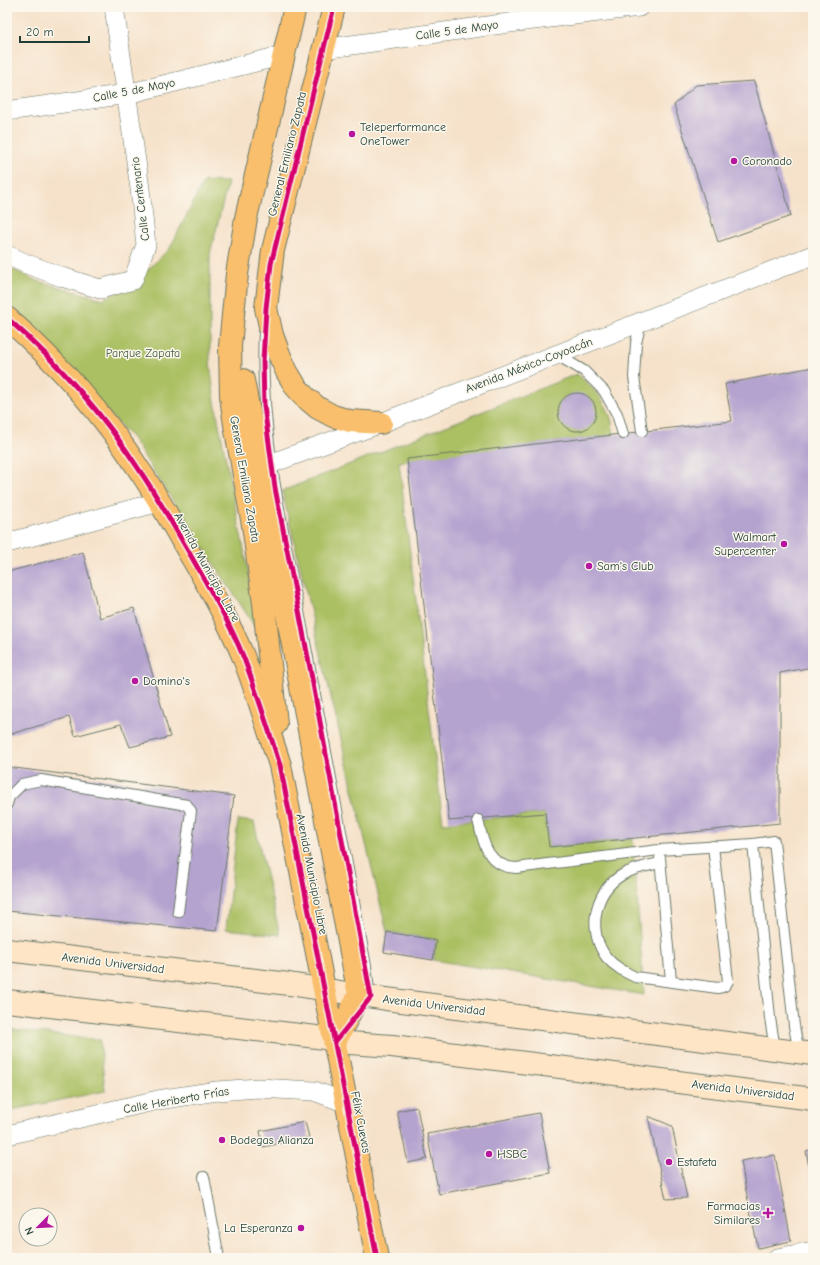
<svg xmlns="http://www.w3.org/2000/svg" width="820" height="1265" font-family="'Comic Neue',sans-serif">
  <style>
    .green { fill: #abc064; stroke: #657e4c }
    .building { fill: #b4a2cf }
    .lines { fill: none; stroke-linecap: round; stroke-linejoin: round }
    .service-casing { stroke: #6a7768; stroke-width: 12 }
    .minor-casing { stroke: #6a7768; stroke-width: 20 }
    .secondary-casing { stroke: #6a7768; stroke-width: 24 }
    .primary-casing { stroke: #6a7768; stroke-width: 24 }
    .service { stroke: #fff; stroke-width: 10 }
    .minor { stroke: #fff; stroke-width: 19 }
    .secondary { stroke: #fde5c5; stroke-width: 22 }
    .primary { stroke: #f9bf6d; stroke-width: 22 }
    .cycleway-casing { stroke: #fbf7ec; stroke-width: 8 }
    .cycleway { stroke: #d6006c; stroke-width: 5 }
    .poi-dot { fill: #b5179e; stroke: #fbf7ec; stroke-width: 1.5 }
    .labels { text-anchor: middle; stroke-width: 3; stroke-linejoin: round; paint-order: stroke }
    .street-label { font-size: 12px; fill: #1f3d34; stroke: #fbf7ec }
    .poi-label { font-size: 12px; fill: #1f3d34; stroke: #fbf7ec; text-anchor: start }
    .park-label { font-size: 12px; fill: #425e40; stroke: #fbf7ec }
  </style>
  <rect width="100%" height="100%" fill="#fbf7ec"/>
  <filter id="ink" filterUnits="userSpaceOnUse"><feTurbulence type="fractalNoise" baseFrequency=".025" numOctaves="2"/><feDisplacementMap in="SourceGraphic" scale="8" xChannelSelector="R" yChannelSelector="G"/><feConvolveMatrix kernelMatrix="1 2 1 2 8 2 1 2 1" color-interpolation-filters="sRGB"/></filter>
  <filter id="wash" filterUnits="userSpaceOnUse"><feTurbulence type="fractalNoise" baseFrequency=".012" numOctaves="4" result="noise"/><feDisplacementMap in="SourceGraphic" scale="16" xChannelSelector="R" yChannelSelector="G"/><feGaussianBlur stdDeviation="0.9" result="paint"/><feColorMatrix in="noise" values="0 0 0 0 0 0 0 0 0 0 0 0 0 0 0 0 0 1.4 0 .05"/><feComposite in="paint" operator="in"/></filter>
  <g filter="url(#wash)">
    <rect width="100%" height="100%" fill="#f6e2ca"/>
    <g class="green">
      <path d="M204 181 228 182 210 254V361L214 396 219 424 261 636 132 438 51 351 7 312V267L37 281 103 299 132 285 170 248Z"/>
      <path d="M577 374C590 385 603 397 609 413 612 420 613 428 614 435L399 462 443 823 545 813 549 847 633 839 644 995 433 960 436 940 387 932 282 491Z"/>
      <path d="M238 820 254 822 280 935 226 929Z"/>
      <path d="M7 1029 100 1040 105 1091 7 1111Z"/>
    </g>
    <g id="blocks">
      <g class="building">
        <path d="M754 81 791 216 718 242 674 105 696 85Z"/>
        <path d="M813 367V667L780 673V823L549 847 545 813 449 821 407 459 732 421 725 384Z"/>
        <circle cx="577" cy="412" r="19"/>
        <path d="M83 552 100 618 134 608 170 737 130 747 121 724 75 736 69 717 7 735V572Z"/>
        <path d="M7 767 234 796 217 931 7 911Z"/>
        <path d="M387 932 436 940 433 960 384 952Z"/>
        <path d="M417 1107 427 1159 408 1163 397 1111Z"/>
        <path d="M539 1113 550 1173 439 1194 427 1134Z"/>
        <path d="M648 1116 672 1126 687 1198 666 1199Z"/>
        <path d="M305 1122 309 1137 263 1147 260 1131Z"/>
        <path d="M813 1149V1182H812L806 1151Z"/>
        <path d="M775 1155 791 1241 758 1248 745 1186 741 1161Z"/>
      </g>
    </g>
  </g>
  <g filter="url(#ink)">
    <use href="#blocks" fill-opacity="0" stroke="#6a7768" stroke-width="1"/>
    <g class="lines">
      <defs>
        <g id="service">
          <path d="M641 322 636 343 634 377 642 431"/>
          <path d="M264 332C259 433 284 533 303 632 325 743 345 855 366 966L370 998"/>
          <path d="M557 355 584 371 604 391 617 414 623 434"/>
          <path d="M7 804 9 797 22 784 41 780 187 805 191 811 178 912"/>
          <path d="M478 820C483 843 488 867 516 868L659 850 753 844 774 841 794 1026 799 1053"/>
          <path d="M753 844 770 1018 775 1049"/>
          <path d="M660 858 671 981"/>
          <path d="M660 863C648 866 633 868 622 875 593 892 587 932 607 958 615 967 625 972 635 977L718 988C724 987 726 986 728 981L713 846"/>
          <path d="M204 1177 219 1258"/>
        </g>
        <g id="minor">
          <path d="M323 49 509 23 639 7"/>
          <path d="M7 111 127 94 284 55"/>
          <path d="M7 255 27 264 62 277 100 289 133 280 146 245 140 189 114 7"/>
          <path d="M245 473 381 423 813 255"/>
          <path d="M7 543 159 502"/>
          <path d="M7 1135 158 1100 217 1091 258 1088 314 1091 347 1103"/>
          <path d="M777 1258 813 1251"/>
        </g>
        <g id="secondary">
          <path d="M7 950 289 984 386 999 813 1054"/>
          <path d="M7 1001 325 1038 335 1042 392 1046 813 1099"/>
        </g>
        <g id="primary">
          <path d="M334 7 273 250 266 308 272 335 279 354 287 372 296 387 306 398 318 408 333 416 350 421 381 423"/>
          <path d="M7 318C57 362 104 415 140 471 157 496 172 523 187 549 207 584 228 619 243 656 257 692 268 729 280 765L377 1258"/>
          <path d="M243 380 359 995 335 1042"/>
          <path d="M276 724 264 604 253 525 235 425 231 396 230 346 237 274 246 218 295 7"/>
        </g>
      </defs>
      <use href="#service" class="service-casing"/>
      <use href="#minor" class="minor-casing"/>
      <use href="#secondary" class="secondary-casing"/>
      <use href="#primary" class="primary-casing"/>
      <use href="#service" class="service"/>
      <use href="#minor" class="minor"/>
      <use href="#secondary" class="secondary"/>
      <use href="#primary" class="primary"/>
      <defs>
        <g id="cycleway">
          <path d="M334 7 271 264 266 308 263 362 264 406 275 488 310 668 371 997 335 1042"/>
          <path d="M7 318C57 362 104 415 140 471 157 496 172 523 187 549 207 584 228 619 243 656 257 692 268 729 280 765L377 1258"/>
        </g>
      </defs>
      <use href="#cycleway" class="cycleway-casing"/>
      <use href="#cycleway" class="cycleway"/>
    </g>
  </g>
  <g class="poi-dot">
    <circle cx="352" cy="134" r="4"/>
    <circle cx="734" cy="161" r="4"/>
    <circle cx="784" cy="544" r="4"/>
    <circle cx="589" cy="566" r="4"/>
    <circle cx="135" cy="681" r="4"/>
    <circle cx="222" cy="1140" r="4"/>
    <circle cx="489" cy="1154" r="4"/>
    <circle cx="669" cy="1162" r="4"/>
    <path d="M766 1207h4v4h4v4h-4v4h-4v-4h-4v-4h4z"/>
    <circle cx="301" cy="1228" r="4"/>
  </g>
  <g class="labels">
    <g class="street-label">
      <text transform="translate(457 30) rotate(-8)" y="4">Calle 5 de Mayo</text>
      <text transform="translate(134 90) rotate(-11)" y="4">Calle 5 de Mayo</text>
      <text transform="translate(287 154) rotate(-76)" y="4">General Emiliano Zapata</text>
      <text transform="translate(140 199) rotate(-97)" y="4">Calle Centenario</text>
      <text transform="translate(529 365) rotate(-21)" y="4">Avenida México-Coyoacán</text>
      <text transform="translate(245 479) rotate(80)" y="4">General Emiliano Zapata</text>
      <text transform="translate(207 567) rotate(61)" y="4">Avenida Municipio Libre</text>
      <text transform="translate(312 874) rotate(79)" y="4">Avenida Municipio Libre</text>
      <text transform="translate(113 963) rotate(7)" y="4">Avenida Universidad</text>
      <text transform="translate(434 1005) rotate(7)" y="4">Avenida Universidad</text>
      <text transform="translate(743 1090) rotate(7)" y="4">Avenida Universidad</text>
      <text transform="translate(176 1100) rotate(-10)" y="4">Calle Heriberto Frías</text>
      <text transform="translate(361 1122) rotate(79)" y="4">Félix Cuevas</text>
    </g>
    <g class="poi-label">
      <text x="360" y="131">Teleperformance<tspan x="360" dy="14">OneTower</tspan></text>
      <text x="742" y="165">Coronado</text>
      <text x="776" y="541" text-anchor="end">Walmart<tspan x="776" dy="14">Supercenter</tspan></text>
      <text x="597" y="570">Sam's Club</text>
      <text x="143" y="685">Domino's</text>
      <text x="230" y="1144">Bodegas Alianza</text>
      <text x="497" y="1158">HSBC</text>
      <text x="677" y="1166">Estafeta</text>
      <text x="760" y="1210" text-anchor="end">Farmacias<tspan x="760" dy="14">Similares</tspan></text>
      <text x="293" y="1232" text-anchor="end">La Esperanza</text>
    </g>
    <g class="park-label">
      <text x="143" y="357">Parque Zapata</text>
    </g>
  </g>
  <rect width="820" height="1265" fill="none" stroke="#fbf7ec" stroke-width="24"/>
  <g transform="translate(38 1227) rotate(246)"><circle r="19" fill="#fbf7ec" stroke="#a3ada2"/>
  <path d="M0-3L7 15L0 10L-7 15Z" fill="#b5179e"/>
  <text y="-6" font-size="11" font-weight="bold" text-anchor="middle" fill="#1f3d34">N</text>
  </g>
  <path d="M20 36v6h69v-6" fill="none" stroke="#1f3d34" stroke-width="2"/>
  <text x="26" y="36" font-size="12" fill="#1f3d34" stroke="#fbf7ec" stroke-width="3" paint-order="stroke">20 m</text>
</svg>
